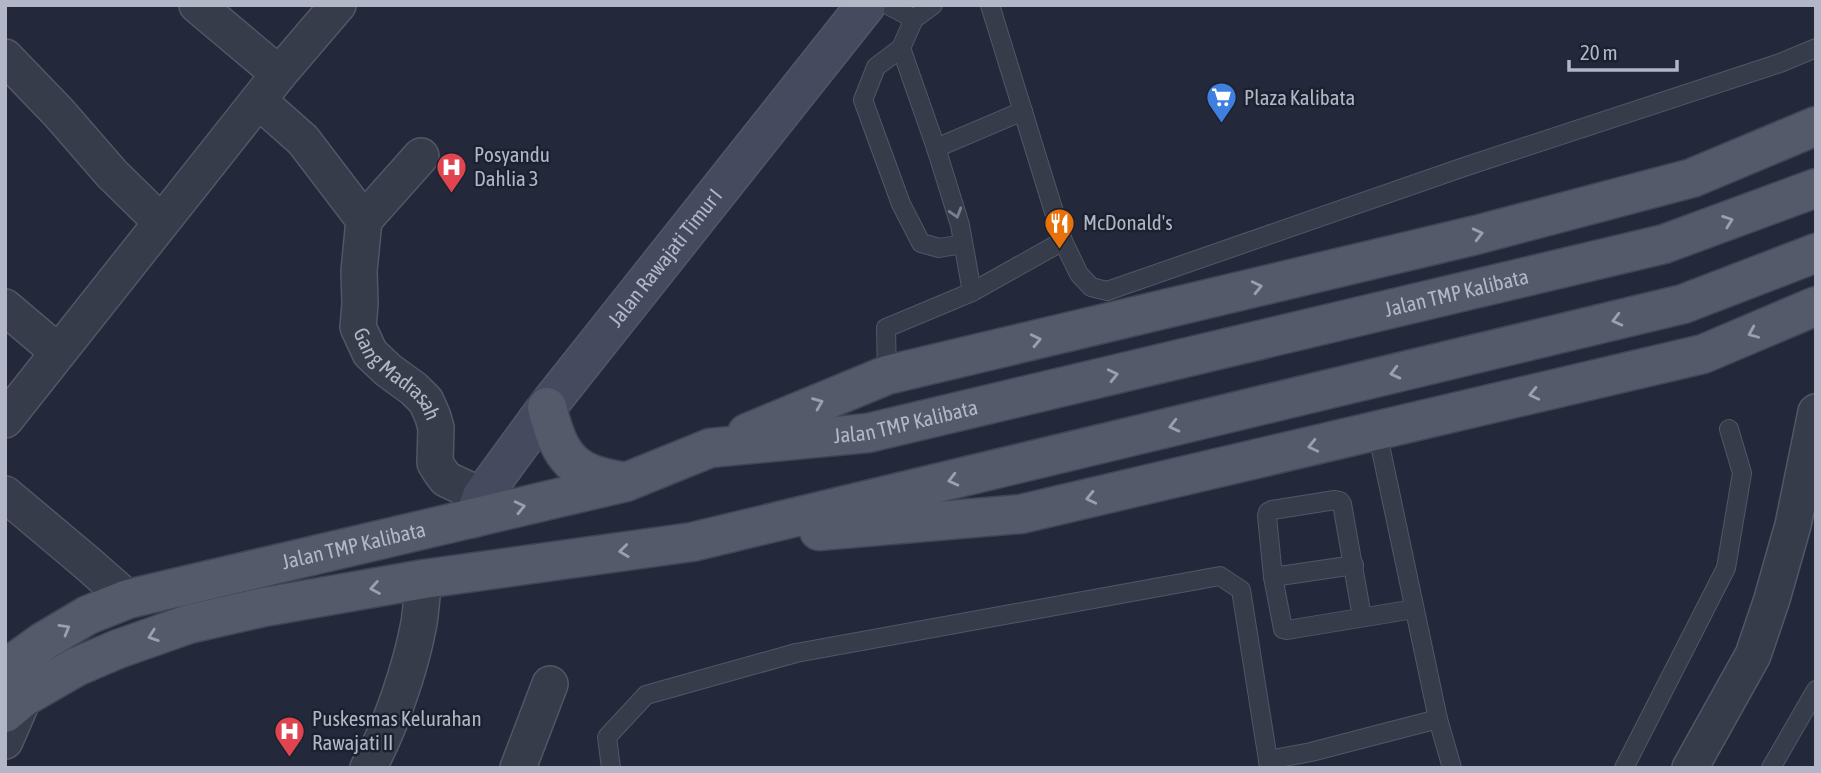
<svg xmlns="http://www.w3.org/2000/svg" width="1821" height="773" font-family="'Asap Condensed',sans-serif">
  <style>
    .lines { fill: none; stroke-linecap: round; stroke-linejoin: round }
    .lane-casing { stroke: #525666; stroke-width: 20 }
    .street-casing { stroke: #525666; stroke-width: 38 }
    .secondary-casing { stroke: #525666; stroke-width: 41 }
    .primary-casing { stroke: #404554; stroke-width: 41 }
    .lane { stroke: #373c4b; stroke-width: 18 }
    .street { stroke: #373c4b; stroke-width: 35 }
    .secondary { stroke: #454a5e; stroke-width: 38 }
    .primary { stroke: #555a6b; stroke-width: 38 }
    .oneway { stroke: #7b7f8f }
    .oneway2 { stroke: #9b9fb0 }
    .labels { text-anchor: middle; stroke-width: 5; stroke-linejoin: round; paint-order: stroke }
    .poi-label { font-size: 21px; fill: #b2b6c7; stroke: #1c2130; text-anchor: start }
    .street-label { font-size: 21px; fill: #b2b6c7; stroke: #1c2130 }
  </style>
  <rect width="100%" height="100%" fill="#23293b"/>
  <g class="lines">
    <defs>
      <g id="lane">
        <path d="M888 5 914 19"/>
        <path d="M933 5 914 19 901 48 936 148 960 225 972 292"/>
        <path d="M990 5 1063 241 1079 274 1091 287 1107 291 1464 167 1780 63 1816 48"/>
        <path d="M901 48 876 67 863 100 901 204 921 243 939 248 963 244"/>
        <path d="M936 148 1023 111"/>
        <path d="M887 375 886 328 972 292 1063 241"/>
        <path d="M1377 431 1438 719 1452 768"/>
        <path d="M1273 577 1354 565"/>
        <path d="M1362 617 1342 504 1340 501 1335 500 1272 510 1268 512 1267 516 1273 577 1283 629 1287 630 1414 609"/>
        <path d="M611 768 607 737 646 695 796 653 1220 576 1241 590 1268 760"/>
        <path d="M1269 768 1268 760 1311 752 1438 719"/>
        <path d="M1624 768 1726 568 1742 473 1729 429"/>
        <path d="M1771 768 1816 690"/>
      </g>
      <g id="street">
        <path d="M197 5 279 74"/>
        <path d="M5 57 59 113 112 174 161 222"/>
        <path id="s1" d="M259 101 303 140 364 220 359 271 360 304 358 327 370 353 388 370 414 389 426 401 433 417 436 428 435 463 440 471 446 479 482 496"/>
        <path d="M364 220 421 156"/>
        <path d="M5 307 58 352"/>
        <path d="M5 420 279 74 338 5"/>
        <path d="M5 494 86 562 128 599"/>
        <path d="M5 741 24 697"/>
        <path d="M368 768C390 729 411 667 419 623 421 609 422 594 424 579"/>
        <path d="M518 768 550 684"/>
        <path d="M1690 768 1753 655 1772 599 1793 525 1816 412"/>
      </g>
      <g id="secondary">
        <path id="s2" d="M474 518 482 496 547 407 866 5"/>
      </g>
      <g id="primary">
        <path d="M547 407C554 435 562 464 592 474 603 478 615 480 626 482"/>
        <path d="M747 433 887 375 1476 235 1692 178 1816 126"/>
        <path d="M819 531 1021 514 1703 354 1816 306"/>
        <path id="s3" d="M5 669 44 641 88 615 128 599 626 482 710 448 868 433 1664 244 1816 188"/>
        <path d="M5 713 24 697 76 667 118 649 189 624 264 607 424 579 692 542 1683 304 1816 253"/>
      </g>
    </defs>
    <use href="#lane" class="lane-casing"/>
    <use href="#street" class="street-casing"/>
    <use href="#secondary" class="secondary-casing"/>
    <use href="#primary" class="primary-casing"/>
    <use href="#lane" class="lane"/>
    <use href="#street" class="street"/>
    <use href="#secondary" class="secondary"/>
    <use href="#primary" class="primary"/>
  </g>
  <defs><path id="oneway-chevron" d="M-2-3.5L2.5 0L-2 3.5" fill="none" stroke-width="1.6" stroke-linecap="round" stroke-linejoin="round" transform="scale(1.75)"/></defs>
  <use class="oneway" href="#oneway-chevron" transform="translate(956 213) rotate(73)"/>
  <g class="oneway2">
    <use href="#oneway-chevron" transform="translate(1728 221) rotate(-20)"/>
    <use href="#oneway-chevron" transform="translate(1478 234) rotate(-14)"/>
    <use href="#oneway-chevron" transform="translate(1257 287) rotate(-13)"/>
    <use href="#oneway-chevron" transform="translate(1617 320) rotate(166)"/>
    <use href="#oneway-chevron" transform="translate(1753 333) rotate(157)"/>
    <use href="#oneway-chevron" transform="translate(1036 340) rotate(-13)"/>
    <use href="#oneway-chevron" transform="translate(1395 373) rotate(166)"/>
    <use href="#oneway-chevron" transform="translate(1113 375) rotate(-13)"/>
    <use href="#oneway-chevron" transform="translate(1534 394) rotate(167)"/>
    <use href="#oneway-chevron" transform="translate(818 403) rotate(-22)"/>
    <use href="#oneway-chevron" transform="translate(1174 426) rotate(166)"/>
    <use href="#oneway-chevron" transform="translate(1313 446) rotate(167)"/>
    <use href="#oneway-chevron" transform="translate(953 480) rotate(166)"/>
    <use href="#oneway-chevron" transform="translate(1091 498) rotate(167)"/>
    <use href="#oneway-chevron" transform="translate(520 507) rotate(-13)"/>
    <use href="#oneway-chevron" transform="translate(624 551) rotate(173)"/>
    <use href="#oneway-chevron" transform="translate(375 588) rotate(170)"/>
    <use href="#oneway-chevron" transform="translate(65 629) rotate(-30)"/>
    <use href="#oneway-chevron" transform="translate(153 636) rotate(161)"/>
  </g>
  <defs>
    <symbol id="supermarket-pin" viewBox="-11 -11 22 30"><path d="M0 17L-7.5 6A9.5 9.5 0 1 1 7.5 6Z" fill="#3f7fe0" stroke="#1c2130"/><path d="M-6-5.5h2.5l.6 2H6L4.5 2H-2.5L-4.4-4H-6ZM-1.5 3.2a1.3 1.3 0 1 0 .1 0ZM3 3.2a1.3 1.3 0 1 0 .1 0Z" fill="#fff"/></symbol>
    <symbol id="hospital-pin" viewBox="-11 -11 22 30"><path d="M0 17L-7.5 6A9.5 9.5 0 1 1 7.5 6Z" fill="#e0444e" stroke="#1c2130"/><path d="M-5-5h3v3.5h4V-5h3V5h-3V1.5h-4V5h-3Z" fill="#fff"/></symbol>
    <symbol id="restaurant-pin" viewBox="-11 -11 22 30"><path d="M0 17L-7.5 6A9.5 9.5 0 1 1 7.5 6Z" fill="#e8710a" stroke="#1c2130"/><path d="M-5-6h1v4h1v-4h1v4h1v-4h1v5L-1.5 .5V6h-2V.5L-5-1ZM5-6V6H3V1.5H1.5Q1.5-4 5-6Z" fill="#fff"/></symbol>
  </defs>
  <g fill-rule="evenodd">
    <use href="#supermarket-pin" x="1204" y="80" width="35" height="47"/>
    <use href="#hospital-pin" x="434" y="150" width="35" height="47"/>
    <use href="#restaurant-pin" x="1042" y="206" width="35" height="47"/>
    <use href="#hospital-pin" x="272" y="714" width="35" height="47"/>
  </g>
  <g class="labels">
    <g class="poi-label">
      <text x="1244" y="105">Plaza Kalibata</text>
      <text x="474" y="162">Posyandu<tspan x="474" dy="24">Dahlia 3</tspan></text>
      <text x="1083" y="230">McDonald's</text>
      <text x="312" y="726">Puskesmas Kelurahan<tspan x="312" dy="24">Rawajati II</tspan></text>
    </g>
    <g class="street-label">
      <text dy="7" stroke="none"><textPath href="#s2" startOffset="324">Jalan Rawajati Timur I</textPath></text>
      <text dy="7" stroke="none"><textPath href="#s3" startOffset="1508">Jalan TMP Kalibata</textPath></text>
      <text dy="7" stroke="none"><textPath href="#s1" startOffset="329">Gang Madrasah</textPath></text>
      <text dy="7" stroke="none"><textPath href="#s3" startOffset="942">Jalan TMP Kalibata</textPath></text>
      <text dy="7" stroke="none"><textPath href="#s3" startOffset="374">Jalan TMP Kalibata</textPath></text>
    </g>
  </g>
  <rect width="1821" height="773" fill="none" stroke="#b2b6c7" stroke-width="14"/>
  <path d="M1569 60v10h108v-10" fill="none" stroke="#b2b6c7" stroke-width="3.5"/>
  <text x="1580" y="60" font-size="21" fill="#b2b6c7" stroke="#1c2130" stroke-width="5" paint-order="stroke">20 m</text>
</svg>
